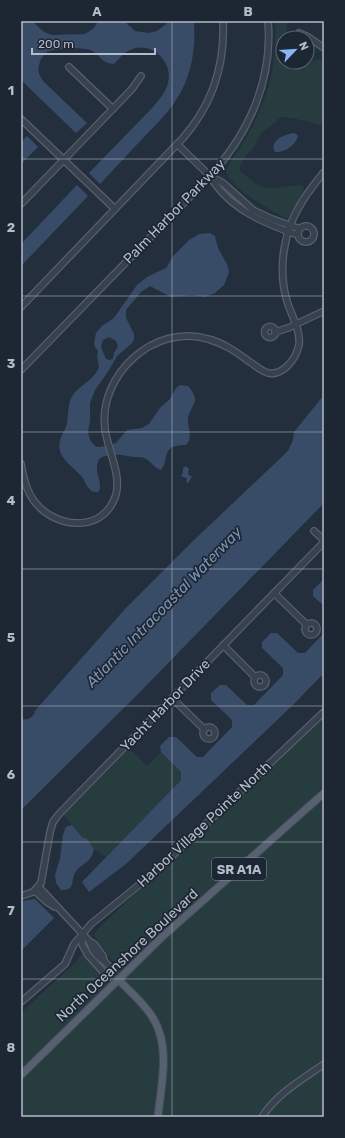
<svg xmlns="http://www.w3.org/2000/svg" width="345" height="1138" font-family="Rubik,sans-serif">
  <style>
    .green { fill: #263c3f }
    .water { fill: #394c67; fill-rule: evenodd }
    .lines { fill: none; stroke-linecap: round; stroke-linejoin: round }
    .minor-casing { stroke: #565f6c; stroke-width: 8 }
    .major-casing { stroke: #414a57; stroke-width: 9 }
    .minor { stroke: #38414e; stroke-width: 5.5 }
    .major { stroke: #56606e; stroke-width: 7 }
    .grid { fill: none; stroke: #b4bcc9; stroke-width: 1; stroke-opacity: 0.55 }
    .labels { text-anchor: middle; stroke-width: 3.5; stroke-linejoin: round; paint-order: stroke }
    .shield { fill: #1d2633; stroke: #878f9c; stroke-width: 1 }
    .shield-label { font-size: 13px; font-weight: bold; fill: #b4bcc9 }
    .street-label { font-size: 14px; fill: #b4bcc9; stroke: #1d2633 }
    .water-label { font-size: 15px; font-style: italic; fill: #7c92b1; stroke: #1d2633 }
    .neatline { fill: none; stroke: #b4bcc9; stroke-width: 1.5 }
    .grid-label { font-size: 13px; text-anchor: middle; font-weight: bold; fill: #b4bcc9 }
  </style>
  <rect width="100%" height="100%" fill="#242f3e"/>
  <g class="green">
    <path d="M275 21H287L286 36 285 38H283V62H285L286 66C291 67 297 68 303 67 311 64 315 58 324 59V124L321 125 293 118 281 117 261 134 252 150 245 156 239 168 241 172C248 177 257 186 266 188 276 190 298 182 304 187L303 194 289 217 285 218C270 209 228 188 226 170 232 158 241 147 247 136 268 99 278 63 275 21Z"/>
    <path d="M324 718V790L21 1070V1013L76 962 82 953 105 979 118 967 98 942 94 934 99 928 236 797Z"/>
    <path d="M125 744 147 766 161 752 181 772V780L106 857 94 849 87 839 82 837 60 811Z"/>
    <path d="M324 796V1117H160L161 1029 121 979 164 939Z"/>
    <path d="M118 982C131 997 150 1011 157 1031 166 1056 158 1090 155 1117H21V1079L49 1049Z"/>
  </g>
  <g class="water">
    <path d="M21 21H32L44 32 52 35 85 34 94 28 98 21H124L135 31 148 33 157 31 170 21H194C195 39 194 58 188 75 180 101 161 120 142 139 128 154 114 169 100 184L89 173 153 107C159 100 166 92 168 83 174 62 151 40 130 50 123 53 119 59 114 64 100 63 101 54 90 50 83 47 54 48 47 52 43 55 40 60 39 65 37 71 40 77 44 82L87 123 76 133 21 80Z"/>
    <path d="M293 133 296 134 298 136C296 145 284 153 275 152L273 148C275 137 283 136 293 133Z"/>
    <path d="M27 136 38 147 21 164V142Z"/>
    <path d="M77 185 88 196 21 266V244Z"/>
    <path d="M210 233 215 236 218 248 227 264 229 272 224 285 215 293 205 297 193 295 171 297 150 286 141 292 126 310V318L134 334V340L130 345 117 356 109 370 95 390 90 403V421L88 432 90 440 96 447H100L116 443 127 430 142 428 149 424 160 408 170 399 176 388 180 385 188 386C191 389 195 395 195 400 194 406 189 411 188 418 187 428 194 436 186 445 182 445 179 445 176 446 163 448 168 462 161 470 153 467 153 463 146 459 143 457 138 457 134 457 120 455 114 452 100 458 91 471 105 483 98 492 88 493 87 484 82 477 72 465 56 458 60 440 62 434 66 429 67 423 68 416 68 408 70 401 76 385 93 383 99 367L97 356 98 351 95 347 94 343 96 333 102 326 114 318 137 285 147 277 166 268 174 255 189 240 199 234ZM109 337 116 341 118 346 114 353 113 359 110 360 106 359 101 347 103 340Z"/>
    <path d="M324 395V504H323L141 691 21 810V719C27 720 31 719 35 713L34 712 125 609 194 540 288 451 293 440 294 432Z"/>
    <path d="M186 466 189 469 188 474 192 477 188 483 186 482 187 478 183 477 181 476 183 472V468Z"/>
    <path d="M322 581H324V606L313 596V590Z"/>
    <path d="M271 633H277L298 653H305L324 633V675L320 677 295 703 126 864 89 892 82 882 181 780V772L161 752 160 746 169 737H176L197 757H203L232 727V720L211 700V693L220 685H226L247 705H254L283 675V668L262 648V642Z"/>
    <path d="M72 825 82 837 87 839 94 849C90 865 82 862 75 873 72 877 74 884 70 888 67 890 64 890 61 890L56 883 55 875 60 859 63 835 66 827Z"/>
    <path d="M35 899 54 918 21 951V901Z"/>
  </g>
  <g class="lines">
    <defs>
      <g id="minor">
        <path d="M299 33 308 37 324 48"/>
        <path d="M69 67 113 109"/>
        <path d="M21 119 115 209"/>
        <path d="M177 144 210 176 223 183 253 210 272 219 300 229"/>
        <path d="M210 176C229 209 264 223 298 235"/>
        <path d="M21 204 132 89 141 76"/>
        <circle cx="306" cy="234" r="8"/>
        <path d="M21 307 183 138C212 105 225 65 223 21"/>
        <circle cx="270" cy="332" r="5.5"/>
        <path d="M275 332 288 328 324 311"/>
        <path d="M21 370 210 176C249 133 273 80 268 21"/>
        <path d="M21 464C23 477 26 490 34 501 53 527 99 534 114 500 124 478 108 452 105 429 98 375 154 323 208 339 224 343 236 352 250 362 256 366 261 371 268 373 283 376 296 359 299 345 301 330 291 315 287 301 278 271 283 234 299 207 306 194 315 183 324 172"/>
        <path d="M314 531 324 540"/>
        <path d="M274 593 306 624"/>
        <circle cx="311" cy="629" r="6"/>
        <path d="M223 645 255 677"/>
        <circle cx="260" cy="681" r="6"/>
        <path d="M172 698 204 729"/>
        <circle cx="209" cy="733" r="6"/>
        <path d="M39 887 90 942 94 944 103 956 104 961 113 970 118 979"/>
        <path d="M35 891 47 902 55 907"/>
        <path d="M21 896 33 892 41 883 50 832 53 822 59 814 324 542"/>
        <path d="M82 935V944L88 955 107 976 118 979"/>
        <path d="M90 942C91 949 98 958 104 961"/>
        <path d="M21 1002 65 964 74 944 91 924 156 871 324 712"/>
        <path d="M262 1117C276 1094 303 1079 324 1064"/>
      </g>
      <g id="major">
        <path d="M118 979C130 992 144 1003 153 1018 171 1048 161 1084 158 1117"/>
        <path d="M21 1075 162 937 324 793"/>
      </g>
    </defs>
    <use href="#minor" class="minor-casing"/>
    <use href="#major" class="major-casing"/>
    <use href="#minor" class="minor"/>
    <use href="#major" class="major"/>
  </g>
  <path class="grid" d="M172 21V1117M21 159H324M21 296H324M21 432H324M21 569H324M21 706H324M21 842H324M21 979H324"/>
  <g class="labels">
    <rect class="shield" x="212" y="858" width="54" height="22" rx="3"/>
    <g class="shield-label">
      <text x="239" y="874">SR A1A</text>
    </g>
    <g class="street-label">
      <text transform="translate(174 211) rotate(-46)" y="5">Palm Harbor Parkway</text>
      <text transform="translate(165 705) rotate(-46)" y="5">Yacht Harbor Drive</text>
      <text transform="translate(204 824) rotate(-43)" y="5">Harbor Village Pointe North</text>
      <text transform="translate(127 955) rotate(-43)" y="5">North Oceanshore Boulevard</text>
    </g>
    <g class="water-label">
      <text transform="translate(164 607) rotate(-46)" y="5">Atlantic Intracoastal Waterway</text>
    </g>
  </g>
  <rect width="345" height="1138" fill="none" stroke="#1d2633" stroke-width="44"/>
  <g transform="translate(295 50) rotate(65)"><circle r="19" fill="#1d2633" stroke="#59626f"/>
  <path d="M0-3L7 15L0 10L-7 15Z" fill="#8ab4f8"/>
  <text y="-6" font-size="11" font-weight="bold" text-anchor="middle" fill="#b4bcc9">N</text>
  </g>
  <path d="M32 48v6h123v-6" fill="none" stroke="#b4bcc9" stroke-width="2"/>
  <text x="38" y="48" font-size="12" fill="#b4bcc9" stroke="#1d2633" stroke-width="3" paint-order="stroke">200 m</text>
  <rect x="22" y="22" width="301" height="1094" class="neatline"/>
  <g class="grid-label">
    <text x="97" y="16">A</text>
    <text x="248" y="16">B</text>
    <text x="11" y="95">1</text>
    <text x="11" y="232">2</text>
    <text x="11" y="368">3</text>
    <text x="11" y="505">4</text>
    <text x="11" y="642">5</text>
    <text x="11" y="779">6</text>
    <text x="11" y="915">7</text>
    <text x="11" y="1052">8</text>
  </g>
</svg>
